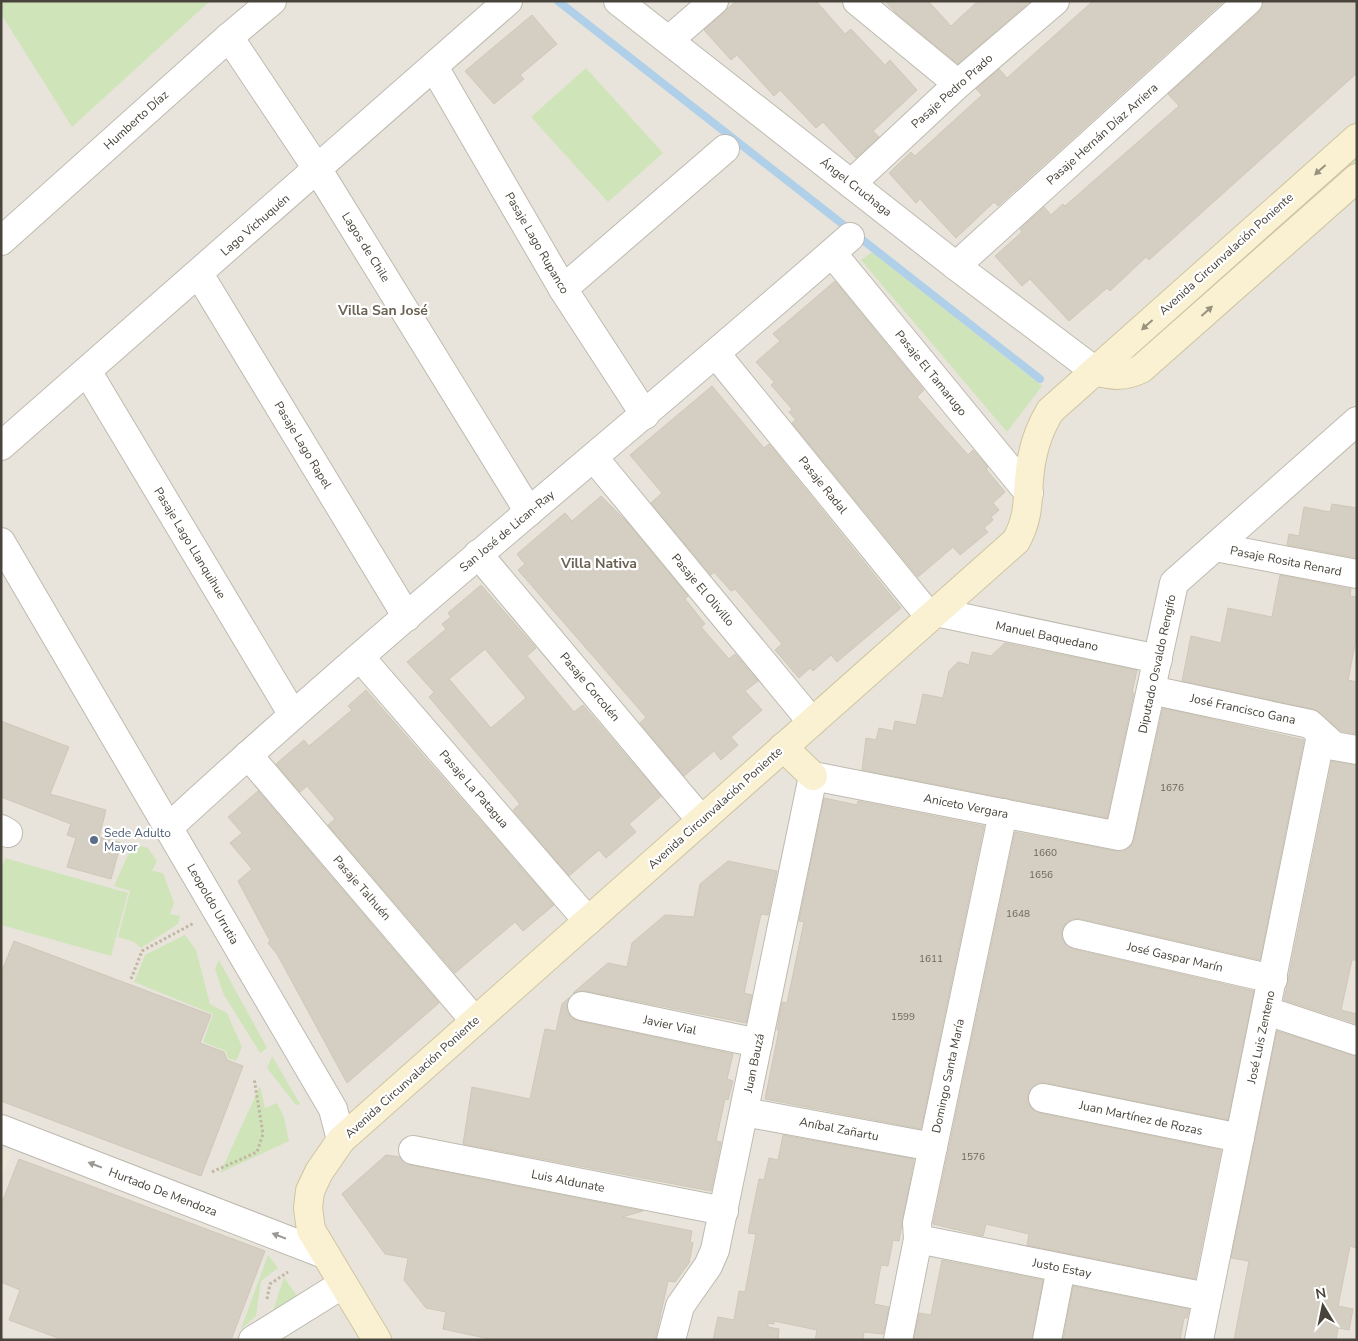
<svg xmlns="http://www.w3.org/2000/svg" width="1358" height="1341" font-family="'Nunito Sans',sans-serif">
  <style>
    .residential { fill: #e8e4db }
    .education { fill: #ece7d8 }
    .green { fill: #d0e4ba }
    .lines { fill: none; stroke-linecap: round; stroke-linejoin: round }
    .stream { stroke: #b0d0ea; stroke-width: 8 }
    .building { fill: #d5cfc3; stroke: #cfc7b7; fill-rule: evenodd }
    .street-casing { stroke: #bfbab0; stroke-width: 30 }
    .secondary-casing { stroke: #cfc5a1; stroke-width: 30 }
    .path { stroke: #c0b6a3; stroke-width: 3; stroke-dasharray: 2.5 2.5; stroke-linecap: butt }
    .street { stroke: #fff; stroke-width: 28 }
    .secondary { stroke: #f9f1d2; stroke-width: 28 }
    .oneway { fill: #98927f }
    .oneway2 { fill: #9b9893 }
    .service-dot { fill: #5c6f8a; stroke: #fff; stroke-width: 2 }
    .labels { text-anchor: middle; stroke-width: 4.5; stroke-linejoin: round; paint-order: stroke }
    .number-label { font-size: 10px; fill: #6c675d }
    .street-label { font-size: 12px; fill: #49443b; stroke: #fff }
    .service-label { font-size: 12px; fill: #4e5e75; stroke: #fff; text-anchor: start }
    .neighbourhood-label { font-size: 14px; font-weight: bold; fill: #6a6253; stroke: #fff }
  </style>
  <rect width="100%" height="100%" fill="#f5f2ed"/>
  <rect class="residential" x="1" y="1" width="1356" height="1339"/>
  <path class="education" d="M1 1149 12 1153 1 1180Z"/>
  <g class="green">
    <path d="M1 1H210L72 127 1 14Z"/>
    <path d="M586 68 663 153 608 202 531 117Z"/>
    <path d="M1357 155V163L1128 366 1123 362Z"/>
    <path d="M872 252 1042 386 1007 432 861 260Z"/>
    <path d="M133 844 148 848 157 861 152 871 163 873 174 903 170 914 180 916 178 924 141 948 134 942 118 937 130 891 114 886Z"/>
    <path d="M5 858 128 893 111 956 1 925V871Z"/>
    <path d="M185 935 196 950 210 1004 227 1013 242 1047 236 1061 228 1058 226 1051 203 1042 213 1014 134 982 145 955Z"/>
    <path d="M219 960 267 1048 260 1053 224 995 215 969Z"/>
    <path d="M272 1056 300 1104 296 1105 267 1068Z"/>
    <path d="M260 1086 265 1108 277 1103 284 1117 289 1141 220 1173Z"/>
    <path d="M268 1255 278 1268 261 1281 256 1316 241 1329Z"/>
    <path d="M284 1277 299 1299 271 1317Z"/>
  </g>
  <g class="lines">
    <path class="stream" d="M558 1 1040 379"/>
  </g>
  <g class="building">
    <path d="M736 1H816L845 34 851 29 885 65 890 60 917 90 873 131 879 137 856 158 823 122 816 128 780 90 774 96 737 55 731 60 704 30Z"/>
    <path d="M885 1H928L951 26 978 1H1031L958 64 897 14Z"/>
    <path d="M1093 1H1224L998 206 994 202 956 238 920 199 916 203 889 173 911 152 915 156 982 95 976 89 999 69 1007 78Z"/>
    <path d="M1263 1H1357V73L1149 260 1146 257 1110 291 1107 288 1069 321 1030 279 1022 286 995 256 1022 232 1020 229 1044 207 1051 215 1063 204 1065 206 1179 106 1168 94 1258 13Z"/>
    <path d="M532 15 557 44 520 75 524 79 494 104 465 71Z"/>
    <path d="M835 281 924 390 917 397 968 455 973 450 988 467 986 469 1005 492 993 503 999 510 991 517 993 520 984 528 988 532 960 555 953 547 918 577 792 423 796 420 789 412 792 409 771 385 774 382 756 362 780 341 773 334Z"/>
    <path d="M712 386 764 448 769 444 901 608 837 662 831 655 813 671 810 668 799 678 775 650 782 644 735 589 731 591 714 572 711 575 651 503 662 493 630 455Z"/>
    <path d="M601 496 628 523 688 596 685 599 705 624 701 627 729 659 735 654 758 681 745 691 762 710 731 737 738 745 721 760 714 751 684 776 640 723 646 717 518 570 525 564 517 554 565 513 572 521Z"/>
    <path d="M1332 504 1357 508V558L1287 545 1289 534 1299 536 1304 507 1330 512Z"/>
    <path d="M1280 575 1351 589 1350 596 1357 597V635L1348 680 1357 682V734L1341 731 1313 709 1182 681 1191 636 1221 643 1228 608 1272 617Z"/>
    <path d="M481 585 536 648 527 656 574 712 583 705 661 796 629 824 636 832 606 858 599 850 569 876 513 810 520 804 429 697 434 692 407 662 446 629 442 624 451 617 448 613ZM485 649 526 698 491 728 449 679Z"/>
    <path d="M1005 643 1137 670 1132 693H1134L1107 818 862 770 866 738 876 740 879 728 893 731 895 721 916 725 923 694 943 698 949 671 958 662 969 665 972 652 991 656Z"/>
    <path d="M366 690 554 905 523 931 515 922 455 973 328 825 335 819 307 786 300 792 276 764 304 740 309 746 352 710 348 706Z"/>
    <path d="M1163 708 1304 740 1260 960 1080 919H1072L1066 923 1062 930V938L1066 945 1074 949 1254 991 1228 1120 1046 1083H1039L1032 1087 1028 1095V1102L1032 1109 1040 1113 1221 1150 1195 1279 1027 1245 1029 1234 986 1224 983 1236 933 1224 1015 832 1116 851H1123L1130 847 1134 839Z"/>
    <path d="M1 721 69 747 50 794 106 810 99 837 121 843 111 879 67 867 76 838 67 835 71 824 1 797Z"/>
    <path d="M1332 761 1357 765V960H1352L1341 1010 1357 1014V1024L1284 1000Z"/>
    <path d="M258 791 439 1003 347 1083 277 954 268 943 270 941 238 881 252 869 230 843 242 833 228 817Z"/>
    <path d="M824 798 857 805 858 801 984 826 921 1129 765 1099 779 1030H777L782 1002 787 1003 804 922 799 921Z"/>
    <path d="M728 861 777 871 768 915 761 914 744 993 752 995 746 1023 585 991 573 993 608 963 627 967 632 943 665 915 694 917 700 884Z"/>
    <path d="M14 941 211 1015 200 1043 224 1052 227 1060 243 1066 201 1176 1 1101V973Z"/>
    <path d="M570 997 567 1003V1011L572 1018 579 1021 733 1054 727 1079 733 1081 728 1100 725 1099 716 1141 721 1142 711 1191 463 1144 472 1087 530 1099 545 1029 556 1031 562 1004Z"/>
    <path d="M1277 1031 1357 1056V1248L1350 1246 1338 1306 1353 1309 1349 1330 1338 1328 1336 1340H1234L1249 1261 1231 1258Z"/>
    <path d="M783 1135 914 1159 899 1241 893 1240 888 1266 881 1265 874 1304 889 1307 883 1334 864 1332 863 1340H815L817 1330 774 1321V1324L768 1323V1327L779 1329 778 1340H713L718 1317 734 1320 739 1291 745 1292 756 1234 748 1233 759 1179 764 1180 769 1158 778 1160Z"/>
    <path d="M386 1155 400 1157 410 1165 643 1211 622 1217 692 1231 690 1242 693 1243 689 1263 675 1282 668 1281 655 1340H494L443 1329 446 1312 426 1308 404 1280 408 1258 385 1254 342 1194Z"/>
    <path d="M19 1159 265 1251 231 1340H63L9 1320 20 1290 1 1282V1205Z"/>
    <path d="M942 1260 1043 1280 1032 1340 914 1339 919 1313 931 1315Z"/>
    <path d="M1073 1286 1189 1309 1187 1318H1184L1180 1340H1063Z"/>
  </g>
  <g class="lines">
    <defs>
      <g id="street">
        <path d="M618 1 956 266 1095 371"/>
        <path d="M857 1 958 84"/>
        <path d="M229 37 318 170 529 512"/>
        <path d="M669 40 714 1"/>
        <path d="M434 67 563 289 645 415"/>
        <path d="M851 184 958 84 1055 1"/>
        <path d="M1 241 229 37 272 1"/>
        <path d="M832 253 1029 493"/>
        <path d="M956 266 1248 1"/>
        <path d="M199 274 407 617"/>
        <path d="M563 289 725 149"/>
        <path d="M716 354 930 617"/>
        <path d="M87 371 293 715"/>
        <path d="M1 446 508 1"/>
        <path d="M594 458 812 722"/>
        <path d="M1 542 333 1109 341 1140"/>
        <path d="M1215 547 1357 574"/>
        <path d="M478 554 701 820"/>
        <path d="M936 612 1158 659"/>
        <path d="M360 657 588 921"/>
        <path d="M1151 690 1310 724 1334 746 1357 750"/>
        <path d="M248 755 475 1021"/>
        <path d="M168 828C389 624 624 435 850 237"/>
        <path d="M1 829 8 833"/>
        <path d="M1077 934 1273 979"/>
        <path d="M582 1006 758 1043"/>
        <path d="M1267 1011 1357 1041"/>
        <path d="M1043 1098 1240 1138"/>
        <path d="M744 1112 933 1147"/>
        <path d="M1 1129 324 1254"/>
        <path d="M413 1150 724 1211"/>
        <path d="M918 1239 1207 1297"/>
        <path d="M253 1340 343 1284"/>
        <path d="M671 1340 680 1306 708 1266 715 1250 813 776 1119 836 1174 583 1357 421"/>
        <path d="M898 1340 918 1239 917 1223 1003 813"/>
        <path d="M1047 1340 1061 1268"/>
        <path d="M1199 1340 1321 735"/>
      </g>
      <g id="secondary">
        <path d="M1095 371C1113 376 1124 377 1141 369L1357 178"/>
        <path d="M783 747 813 776"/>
        <path d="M377 1340 311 1230 308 1208 310 1191 319 1172 341 1140 1016 541C1033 511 1025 489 1032 458 1035 442 1041 426 1050 411L1357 138"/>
      </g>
    </defs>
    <use href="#street" class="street-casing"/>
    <use href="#secondary" class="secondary-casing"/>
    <g class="path">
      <path d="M131 979 142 951 194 923"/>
      <path d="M212 1172 257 1152 263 1134 254 1078"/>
      <path d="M267 1299 270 1284 288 1272"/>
      <path d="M1 1339 3 1340"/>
    </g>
    <use href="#street" class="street"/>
    <use href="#secondary" class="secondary"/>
  </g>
  <defs><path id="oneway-solid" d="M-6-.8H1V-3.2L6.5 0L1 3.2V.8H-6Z" transform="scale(1.25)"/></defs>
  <g class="oneway">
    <use href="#oneway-solid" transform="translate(1320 170) rotate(138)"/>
    <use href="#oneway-solid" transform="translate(1207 311) rotate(-42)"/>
    <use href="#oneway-solid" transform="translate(1147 325) rotate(138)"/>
  </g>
  <g class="oneway2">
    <use href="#oneway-solid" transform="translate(95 1165) rotate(-159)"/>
    <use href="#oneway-solid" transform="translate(279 1236) rotate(-159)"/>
  </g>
  <circle class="service-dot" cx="94" cy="840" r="5"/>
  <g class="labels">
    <g class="number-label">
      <text x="1172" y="791">1676</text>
      <text x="1045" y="856">1660</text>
      <text x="1041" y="878">1656</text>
      <text x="1018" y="917">1648</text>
      <text x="931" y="962">1611</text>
      <text x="903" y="1020">1599</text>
      <text x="973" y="1160">1576</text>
    </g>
    <g class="street-label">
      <text transform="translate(952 91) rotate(-42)" y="4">Pasaje Pedro Prado</text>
      <text transform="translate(136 120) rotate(-42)" y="4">Humberto Díaz</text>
      <text transform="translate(1102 134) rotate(-42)" y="4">Pasaje Hernán Díaz Arriera</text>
      <text transform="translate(856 187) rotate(38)" y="4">Ángel Cruchaga</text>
      <text transform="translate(255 225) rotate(-41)" y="4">Lago Vichuquén</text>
      <text transform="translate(537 243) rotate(60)" y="4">Pasaje Lago Rupanco</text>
      <text transform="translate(366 247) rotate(58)" y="4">Lagos de Chile</text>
      <text transform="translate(1226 254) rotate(-42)" y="4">Avenida Circunvalación Poniente</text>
      <text transform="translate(931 373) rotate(51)" y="4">Pasaje El Tamarugo</text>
      <text transform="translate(303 445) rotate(59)" y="4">Pasaje Lago Rapel</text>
      <text transform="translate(823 485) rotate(51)" y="4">Pasaje Radal</text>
      <text transform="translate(507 531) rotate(-40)" y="4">San José de Lican-Ray</text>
      <text transform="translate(190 543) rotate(59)" y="4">Pasaje Lago Llanquihue</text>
      <text transform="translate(1286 561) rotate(11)" y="4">Pasaje Rosita Renard</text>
      <text transform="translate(703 590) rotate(50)" y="4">Pasaje El Olivillo</text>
      <text transform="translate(1047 636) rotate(12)" y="4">Manuel Baquedano</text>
      <text transform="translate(1157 664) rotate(-78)" y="4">Diputado Osvaldo Rengifo</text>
      <text transform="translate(590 687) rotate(50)" y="4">Pasaje Corcolén</text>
      <text transform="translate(1243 709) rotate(12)" y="4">José Francisco Gana</text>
      <text transform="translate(474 789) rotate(49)" y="4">Pasaje La Patagua</text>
      <text transform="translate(966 806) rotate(11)" y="4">Aniceto Vergara</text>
      <text transform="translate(715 808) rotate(-42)" y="4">Avenida Circunvalación Poniente</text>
      <text transform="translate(362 888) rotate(49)" y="4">Pasaje Talhuén</text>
      <text transform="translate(213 904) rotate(60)" y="4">Leopoldo Urrutia</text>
      <text transform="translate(1175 957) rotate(13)" y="4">José Gaspar Marín</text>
      <text transform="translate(670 1025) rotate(12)" y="4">Javier Vial</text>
      <text transform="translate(1261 1037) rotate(-78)" y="4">José Luis Zenteno</text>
      <text transform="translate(754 1063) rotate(-78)" y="4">Juan Bauzá</text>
      <text transform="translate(948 1076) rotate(-78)" y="4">Domingo Santa María</text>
      <text transform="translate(412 1077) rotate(-42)" y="4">Avenida Circunvalación Poniente</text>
      <text transform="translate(1141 1118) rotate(12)" y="4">Juan Martínez de Rozas</text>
      <text transform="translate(839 1129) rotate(11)" y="4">Aníbal Zañartu</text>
      <text transform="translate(568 1181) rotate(11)" y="4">Luis Aldunate</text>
      <text transform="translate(163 1192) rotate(21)" y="4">Hurtado De Mendoza</text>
      <text transform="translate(1062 1268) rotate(11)" y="4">Justo Estay</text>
    </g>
    <g class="service-label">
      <text x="104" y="837">Sede Adulto<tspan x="104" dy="14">Mayor</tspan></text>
    </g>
    <g class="neighbourhood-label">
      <text x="383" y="315">Villa San José</text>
      <text x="599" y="568">Villa Nativa</text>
    </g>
  </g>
  <rect width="1358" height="1341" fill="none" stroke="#49443b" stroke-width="5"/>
  <g transform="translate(1323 1306) rotate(350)" stroke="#ffffff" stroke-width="4" paint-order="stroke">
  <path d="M0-4L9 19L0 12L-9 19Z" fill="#49443b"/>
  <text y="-8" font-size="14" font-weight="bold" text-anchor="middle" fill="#49443b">N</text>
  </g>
</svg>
